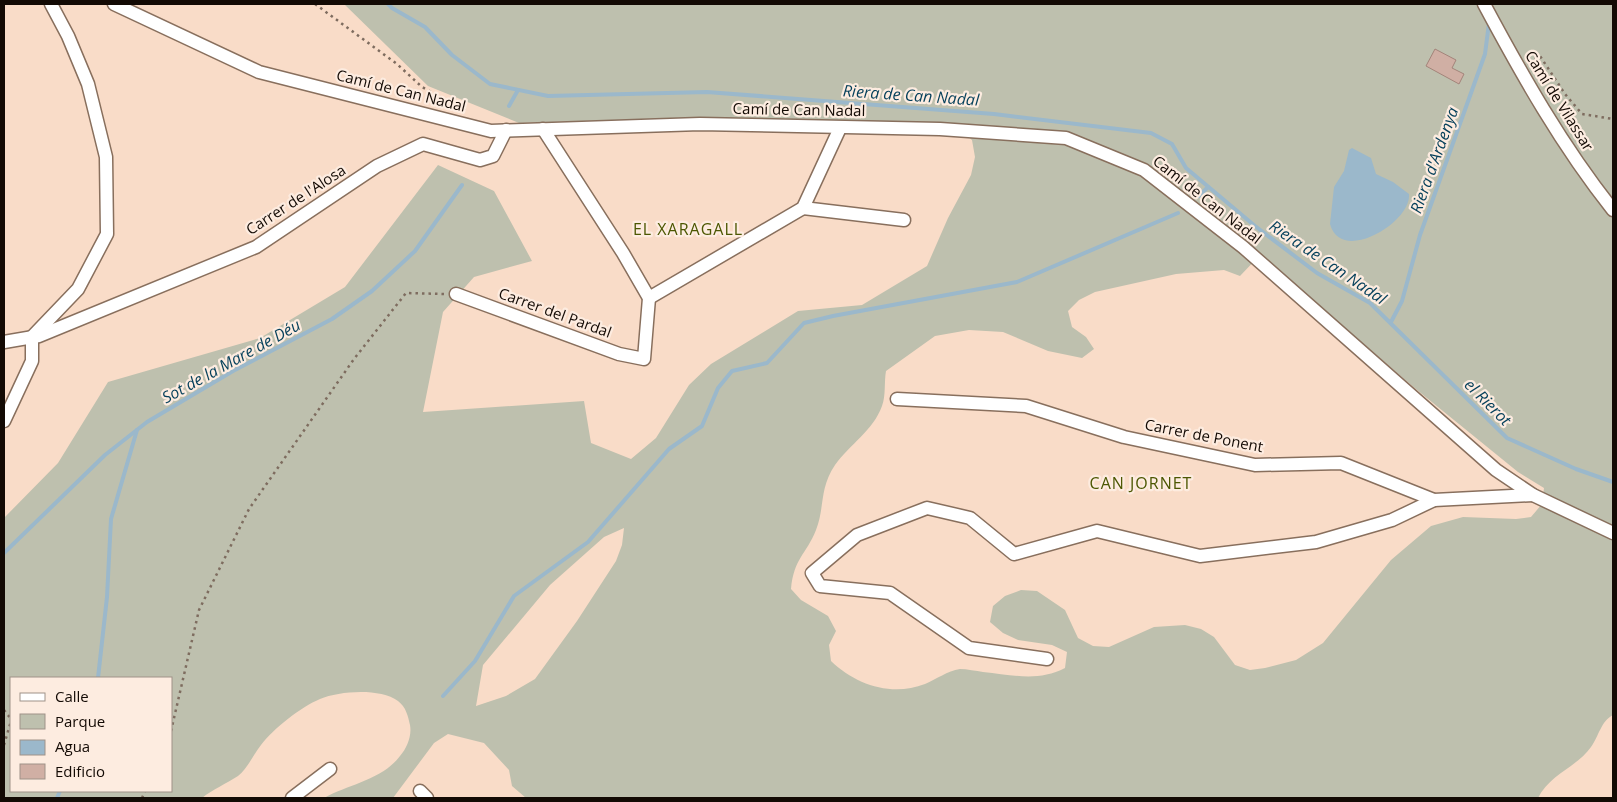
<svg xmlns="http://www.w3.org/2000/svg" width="1617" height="802" font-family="'Open Sans',sans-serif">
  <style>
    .green { fill: #bec0ae; fill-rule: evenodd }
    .water { fill: #9bb8cb }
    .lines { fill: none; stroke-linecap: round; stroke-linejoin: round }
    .stream { stroke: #9bb8cb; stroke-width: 4 }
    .building { fill: #d0afa4; stroke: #a3847a }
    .street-casing { stroke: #886f5d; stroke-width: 15 }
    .path { stroke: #7e6c5f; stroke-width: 2.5; stroke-dasharray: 2.5 4; stroke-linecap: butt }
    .street { stroke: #fff; stroke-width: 12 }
    .labels { text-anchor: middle; stroke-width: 4.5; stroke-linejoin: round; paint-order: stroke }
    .street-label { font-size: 15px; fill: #130a04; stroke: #fdece0 }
    .water-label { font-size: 16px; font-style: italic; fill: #043f5a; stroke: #fdece0 }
    .neighbourhood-label { font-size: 16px; letter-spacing: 1px; fill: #4c5702; stroke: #fdece0 }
  </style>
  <rect width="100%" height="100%" fill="#f9dcc8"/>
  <path class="green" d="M344 4H1613V715C1601 721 1599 736 1591 747 1577 767 1550 774 1538 798H526L512 786 509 770 484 743 448 734 434 743 393 798H324C349 784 382 780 400 756 407 748 412 736 410 725 408 716 406 707 398 701 380 688 340 691 320 699 301 707 273 729 261 745 253 755 248 768 238 776 226 784 213 789 202 798H4V518L58 463 108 382 260 338 345 287 438 165 494 191 532 261 474 277 443 312 423 412 584 401 591 443 631 459 656 438 689 385 711 364 798 311 862 305 927 266 948 218 971 175 975 157 972 140 958 129 931 124 683 118 519 123 428 86ZM1260 255 1417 390 1518 472 1544 488 1542 504 1531 517 1516 519 1463 517 1431 526 1391 560 1323 643 1296 660 1265 668 1250 670 1235 665 1214 637 1201 629 1185 625 1154 627 1109 647 1093 646 1078 638 1065 610 1037 591 1021 590 1005 596 993 606 990 622 1003 633 1018 640 1052 645 1067 652 1065 668C1038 682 1013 675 983 672 976 671 967 669 960 669 947 671 937 679 925 684 892 697 856 685 831 661L829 645 836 631 828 616 801 600 791 589C794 558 806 555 816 530 825 507 819 489 835 465 850 444 873 431 882 406 886 396 884 382 886 371L935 336 969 330 1003 332 1048 351 1082 358 1094 349 1086 337 1072 327 1068 311 1079 300 1095 292 1176 274 1224 270 1240 276ZM624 528 622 545 616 561 577 621 535 679 506 696 476 706 483 665 550 585 604 537ZM11 678H171V791H11Z"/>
  <path class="water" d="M1352 148 1371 158 1376 174 1393 182 1409 194C1412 222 1341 265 1330 224L1334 187 1344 171 1349 150Z"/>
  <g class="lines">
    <g class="stream">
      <path d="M388 4 392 8 425 27 452 55 490 84 548 96 707 92 994 114 1151 133 1172 144 1186 168 1255 226 1317 273 1370 303 1507 438 1576 469 1613 482"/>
      <path d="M509 106 518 90"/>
      <path d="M1199 196 1208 187"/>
      <path d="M1391 322 1402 301 1420 235 1485 54 1489 23"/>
      <path d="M4 553 105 455 147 422 233 371 332 319 372 291 415 251 462 185"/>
      <path d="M98 678 107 597 111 519 137 430"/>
      <path d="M443 696 475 661 514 596 588 542 669 449 702 426 718 388 732 371 767 363 804 323 833 316 1017 282 1178 213"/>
      <path d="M57 798 60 791"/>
    </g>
  </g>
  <path class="building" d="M1435 49 1456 60 1452 68 1464 74 1459 84 1426 66Z"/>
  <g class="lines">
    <defs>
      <g id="street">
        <path d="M114 4 259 72 491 131 700 124 940 129 1066 138 1144 170 1243 247 1496 470 1533 495 1613 533"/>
        <path d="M1484 4C1522 75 1562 146 1613 210"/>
        <path d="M803 208 904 220"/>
        <path d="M456 294 619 354 644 359 649 298 623 253 543 129"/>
        <path d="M649 298 803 208 840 128"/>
        <path d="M4 342 39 336 256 247 377 166 423 144 480 160 493 156 506 130"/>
        <path d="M897 399 1026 406 1124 437 1255 465 1341 463 1434 500 1533 495"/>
        <path d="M4 421 32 361V337L78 289 107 234 106 157 88 84 68 36 51 4"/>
        <path d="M1047 659 969 648 890 593 820 586 812 573 857 535 927 508 970 518 1014 554 1097 531 1200 556 1316 542 1392 520 1434 500"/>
        <path d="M420 791 427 798"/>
        <path d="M292 798 330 769"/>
      </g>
    </defs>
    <use href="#street" class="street-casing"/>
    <g class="path">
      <path d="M315 4 397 64 422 87 468 112"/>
      <path d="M1529 62 1540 56 1565 94 1582 114 1613 119"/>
      <path d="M4 710 11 719"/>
      <path d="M171 731 199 610 249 509 354 359 406 293 445 294"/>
      <path d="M4 745 11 721"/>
      <path d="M142 798 145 791"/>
    </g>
    <use href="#street" class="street"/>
  </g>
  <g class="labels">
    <g class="street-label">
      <text transform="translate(401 91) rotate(14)" y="5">Camí de Can Nadal</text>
      <text transform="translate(1559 101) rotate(58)" y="5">Camí de Vilassar</text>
      <text transform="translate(799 110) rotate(1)" y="5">Camí de Can Nadal</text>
      <text transform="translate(296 200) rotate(-33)" y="5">Carrer de l'Alosa</text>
      <text transform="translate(1207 200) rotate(38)" y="5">Camí de Can Nadal</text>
      <text transform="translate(555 313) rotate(20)" y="5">Carrer del Pardal</text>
      <text transform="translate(1204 436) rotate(11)" y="5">Carrer de Ponent</text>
    </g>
    <g class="water-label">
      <text transform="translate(911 95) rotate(4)" y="6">Riera de Can Nadal</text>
      <text transform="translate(1434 160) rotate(-70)" y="6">Riera d'Ardenya</text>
      <text transform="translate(1328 262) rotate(34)" y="6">Riera de Can Nadal</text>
      <text transform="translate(231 361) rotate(-29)" y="6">Sot de la Mare de Déu</text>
      <text transform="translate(1488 402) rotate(45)" y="6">el Rierot</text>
    </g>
    <g class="neighbourhood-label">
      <text x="688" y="235">EL XARAGALL</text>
      <text x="1141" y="489">CAN JORNET</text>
    </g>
  </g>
  <rect width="1617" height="802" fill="none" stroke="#130a04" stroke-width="10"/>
  <rect x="10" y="677" width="162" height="115" fill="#fdece0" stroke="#9f9288"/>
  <rect x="20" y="693" width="25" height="8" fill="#ffffff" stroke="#9f9288"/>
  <text x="55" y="702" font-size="15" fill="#130a04">Calle</text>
  <rect x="20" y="714" width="25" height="15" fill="#bec0ae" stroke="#9f9288"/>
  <text x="55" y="727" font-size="15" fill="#130a04">Parque</text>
  <rect x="20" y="740" width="25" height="15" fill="#9bb8cb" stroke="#9f9288"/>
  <text x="55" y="752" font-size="15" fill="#130a04">Agua</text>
  <rect x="20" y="764" width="25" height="15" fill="#d0afa4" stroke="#9f9288"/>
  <text x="55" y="777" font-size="15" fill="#130a04">Edificio</text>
</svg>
